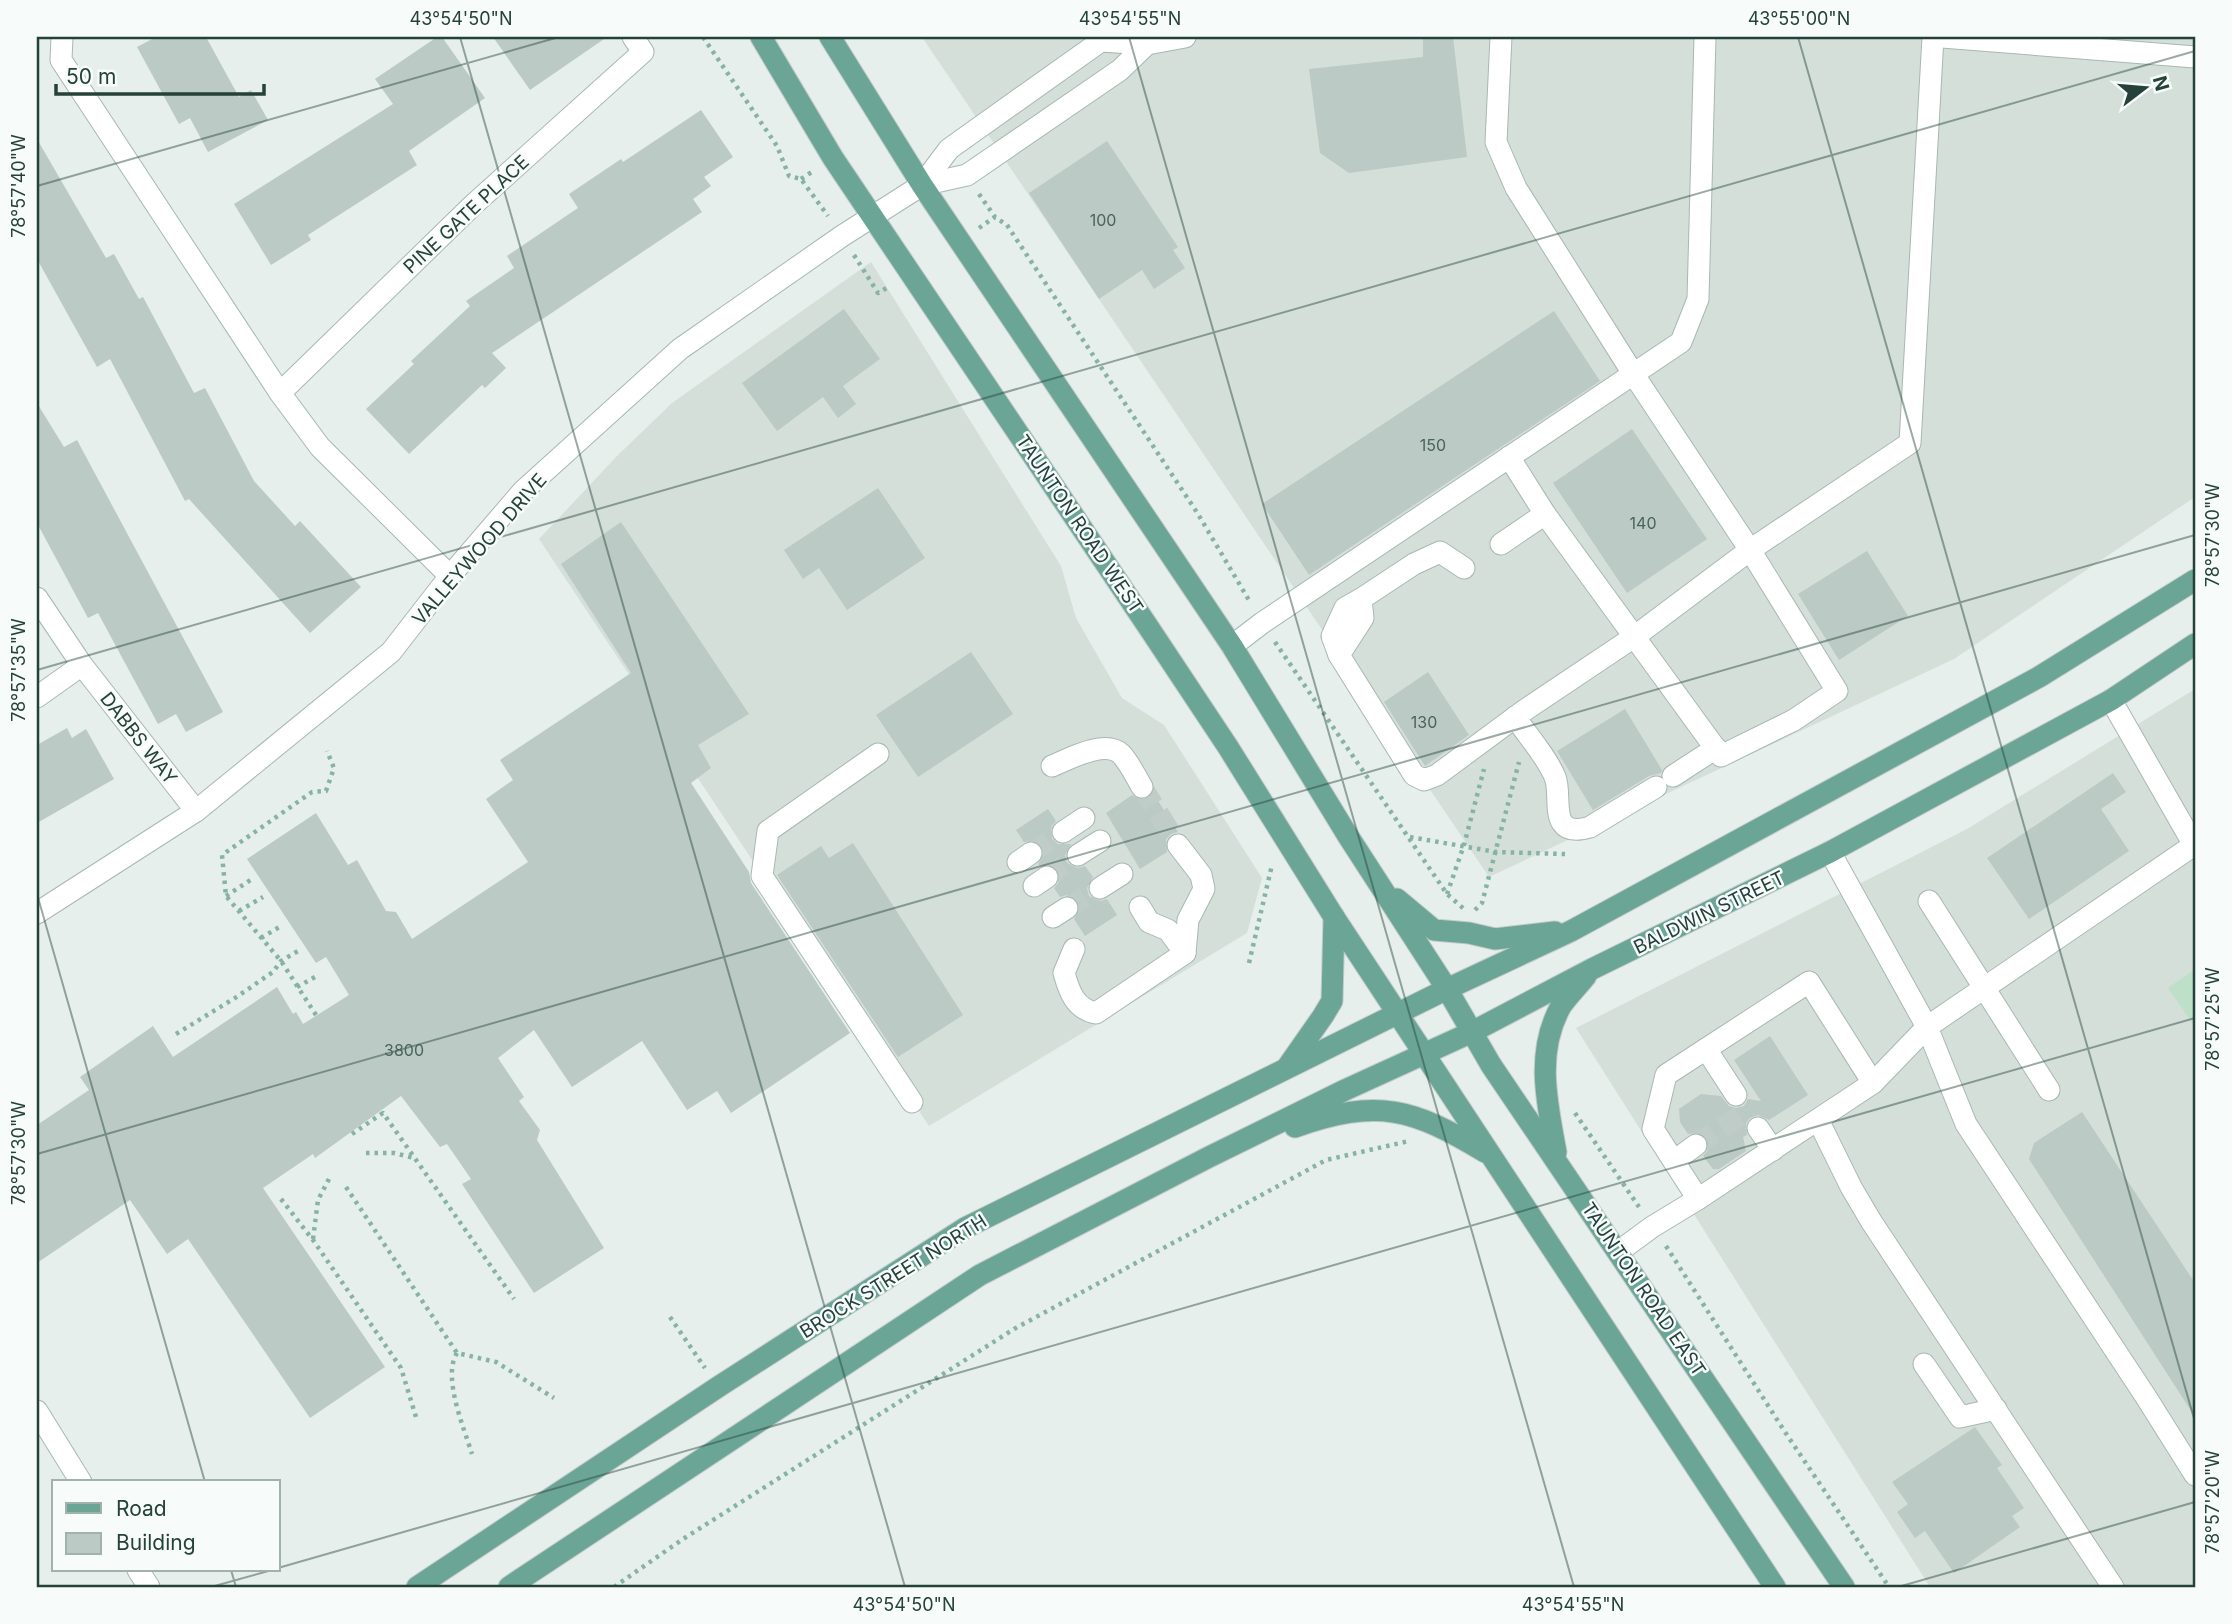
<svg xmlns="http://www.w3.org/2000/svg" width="2232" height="1624" font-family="Inter,sans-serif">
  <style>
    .built { fill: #d4dfda }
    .green { fill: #bfe0c8 }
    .building { fill: #bbcac4 }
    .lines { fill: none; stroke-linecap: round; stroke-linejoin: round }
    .minor-tunnel { stroke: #bfccc8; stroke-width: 21; stroke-dasharray: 21 10; stroke-linecap: butt }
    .minor-casing { stroke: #a8b8b2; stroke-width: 23 }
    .major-casing { stroke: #c2cac8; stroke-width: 23 }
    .path { stroke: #86b3a5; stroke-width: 4.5; stroke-dasharray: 3.5 5; stroke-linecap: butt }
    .minor { stroke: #fff; stroke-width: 21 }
    .major { stroke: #6aa596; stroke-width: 21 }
    .ticks { fill: none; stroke: #24423a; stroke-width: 2; stroke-opacity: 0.45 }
    .labels { text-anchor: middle; stroke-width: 5; stroke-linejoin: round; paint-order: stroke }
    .number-label { font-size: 16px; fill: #4a645c }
    .street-label { font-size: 19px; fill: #24423a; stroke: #f7fbf9 }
    .neatline { fill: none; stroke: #24423a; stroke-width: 2.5 }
    .ticks-label { font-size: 18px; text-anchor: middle; fill: #24423a }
  </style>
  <rect width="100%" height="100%" fill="#e6efeb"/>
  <g class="built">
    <path d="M922 37H2195V497L1954 659 1489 877Z"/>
    <path d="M871 262 1061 566 1076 618 1122 698 1164 725 1262 878 1247 933 929 1126 539 539 618 455 672 403Z"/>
    <path d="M2195 689V1587H1930L1576 1028 1967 829Z"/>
  </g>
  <path class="green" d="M2195 969V1027L2168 988Z"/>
  <g class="building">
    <path d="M156 37H206L239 97 251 90 268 120 208 152 190 118 179 124 137 47Z"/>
    <path d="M437 37H442L485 98 409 151 417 165 308 235 311 240 271 265 234 204 393 104 375 79Z"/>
    <path d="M493 37H607L530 90Z"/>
    <path d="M1423 37H1453L1467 157 1349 173 1320 153 1309 69 1423 57Z"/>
    <path d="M701 110 733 157 704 177 711 186 693 199 702 212 492 353 506 368 485 388 482 385 409 454 366 409 414 364 411 361 470 306 466 301 514 268 507 256 578 208 569 194 621 159 623 162Z"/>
    <path d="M37 139 106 258 114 254 139 299 143 297 194 393 205 388 254 481 295 526 300 521 361 587 310 633 189 499 185 501 110 359 97 367 37 259Z"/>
    <path d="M1107 141 1178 247 1173 250 1185 268 1154 289 1142 270 1099 299 1029 193Z"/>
    <path d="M844 309 880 359 843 386 856 404 838 418 823 397 777 431 742 383Z"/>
    <path d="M1554 311 1600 381 1309 575 1262 504Z"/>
    <path d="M37 403 64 447 77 440 223 712 186 732 176 714 158 724 98 613 88 618 37 523Z"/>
    <path d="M1632 429 1707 539 1627 593 1553 483Z"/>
    <path d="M878 488 925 558 847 610 819 568 803 579 784 550Z"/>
    <path d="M621 522 749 714 698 745 711 768 691 783 749 872 751 883 850 1033 731 1113 717 1091 687 1110 642 1041 572 1087 534 1030 498 1058 524 1097 519 1101 540 1130 537 1140 604 1248 534 1293 462 1184 471 1179 447 1144 440 1147 401 1096 315 1158 313 1154 263 1188 385 1367 310 1418 188 1239 167 1254 130 1200 37 1263V1125L89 1090 80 1077 153 1026 173 1057 277 987 293 1014 296 1012 303 1024 349 995 326 957 316 963 247 859 316 813 348 865 357 860 386 911 396 912 412 939 528 862 486 799 513 780 500 760 631 673 561 564Z"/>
    <path d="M1867 551 1908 616 1839 660 1798 594Z"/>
    <path d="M971 652 1013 714 918 777 876 715Z"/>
    <path d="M1428 672 1469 735 1425 766 1384 702Z"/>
    <path d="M1625 709 1662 770 1661 773 1649 776 1593 810 1557 751Z"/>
    <path d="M67 728 72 738 86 729 114 779 37 823V745Z"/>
    <path d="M2113 773 2126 792 2101 809 2129 851 2029 919 1987 858Z"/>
    <path d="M1153 793 1178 832 1171 834 1166 839 1167 852 1140 869 1106 813 1132 795 1143 800Z"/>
    <path d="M1048 809 1056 821 1051 827 1052 839 1058 844H1071L1065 855 1067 863 1078 868 1085 866 1093 877 1087 888 1089 896 1100 901 1107 899 1117 915 1085 936 1074 919 1080 908 1078 900 1067 895 1060 897 1054 888 1059 882 1058 870 1052 865 1040 866 1038 864 1044 853 1042 846 1036 841 1024 842 1016 830Z"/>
    <path d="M853 843 963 1015 898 1057 777 875 821 846 829 858Z"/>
    <path d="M1770 1036 1808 1095 1769 1120 1758 1115 1750 1118 1746 1123 1747 1135 1743 1137 1746 1151 1719 1169H1713L1703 1156 1708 1150 1707 1138 1701 1133 1688 1134 1680 1122 1679 1109 1701 1094 1721 1096 1729 1106 1736 1108 1744 1106 1748 1099 1761 1101 1734 1060Z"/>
    <path d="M2082 1112 2195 1283V1417L2029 1159 2034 1143Z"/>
    <path d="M1975 1427 2002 1465 1997 1468 2024 1508 2012 1516 2020 1527 1954 1573 1925 1531 1915 1538 1897 1512 1908 1504 1892 1482Z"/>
  </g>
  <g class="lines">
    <g class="minor-tunnel">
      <path d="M1142 787 1178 845"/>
      <path d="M1031 853 1063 832"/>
      <path d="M1047 877 1078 855"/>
      <path d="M1067 908 1100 888"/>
      <path d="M1696 1145 1747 1111"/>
    </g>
    <defs>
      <g id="minor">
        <path d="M62 37 61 60 280 393 473 205 643 52 633 37"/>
        <path d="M1501 37 1496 142 1516 188 1634 375 1750 550 1837 691 1794 720 1721 756 1545 514 1509 457"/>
        <path d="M1942 37 2195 57"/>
        <path d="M922 185 949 149 1101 41 1147 44 1185 37"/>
        <path d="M280 393 320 447 450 576"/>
        <path d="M1501 544 1545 514"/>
        <path d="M1464 568 1440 552 1414 564 1361 599 1363 618 1339 655 1414 775 1424 780 1437 775 1525 710 1634 637 1750 550 1910 443 1933 37"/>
        <path d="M37 598 82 665 196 811"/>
        <path d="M1232 646 1262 623 1681 342 1698 299 1705 37"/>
        <path d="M1339 655 1332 636 1345 608 1361 599"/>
        <path d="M37 697 82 665"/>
        <path d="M1515 717C1527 735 1547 757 1555 777 1563 796 1546 840 1590 827L1656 787"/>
        <path d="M878 754 768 831 762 876 912 1102"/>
        <path d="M1052 766C1069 759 1105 739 1121 754 1129 762 1136 777 1142 787"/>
        <path d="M1673 776 1716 748"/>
        <path d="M1063 832 1084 818"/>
        <path d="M1178 845 1201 875 1204 889 1188 920 1185 953"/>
        <path d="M1830 852 1927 1027 1966 1124 2146 1397 2195 1475"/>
        <path d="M1078 855 1100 841"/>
        <path d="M1018 862 1031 853"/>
        <path d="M1034 886 1047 877"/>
        <path d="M1100 888 1122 874"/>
        <path d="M1929 901 2049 1090"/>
        <path d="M37 913 196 811 391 652 450 576 523 491 680 349 842 236 922 185 967 175 1120 70 1147 44"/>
        <path d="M1053 917 1067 908"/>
        <path d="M1074 949 1064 973C1069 991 1075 1009 1096 1013L1185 953 1168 930 1149 922 1140 907"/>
        <path d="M1706 1049 1736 1095"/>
        <path d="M1818 1120 1851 1187 1871 1221 2113 1587"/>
        <path d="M1758 1128 1773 1150"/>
        <path d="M1674 1161 1696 1145"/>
        <path d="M1698 1199 1873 1083 1927 1027 2194 845 2111 700"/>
        <path d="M1618 1252 1652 1227 1698 1199 1653 1129 1666 1075 1809 982 1873 1083"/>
        <path d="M1924 1364 1960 1417 1996 1409"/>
        <path d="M37 1411 81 1482"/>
        <path d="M138 1570 149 1587"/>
      </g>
      <g id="major">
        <path d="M761 37 833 158 1149 628 1228 747 1334 917 1775 1587"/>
        <path d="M830 37 922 185 1232 646 1348 836 1447 989 1491 1065 1844 1587"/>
        <path d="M1397 899 1434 930 1469 933 1495 939 1555 932"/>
        <path d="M1288 1066 1323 1016 1332 1001 1334 917"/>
        <path d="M1295 1127C1378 1098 1412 1108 1485 1152"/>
        <path d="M1556 1152C1547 1103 1535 1052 1561 1006 1568 996 1578 986 1586 976"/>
        <path d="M417 1587 718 1387 965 1228 1447 989 1571 931 2039 677 2195 580"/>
        <path d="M509 1587 980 1275 1209 1157 1345 1090 1472 1032 1592 969 1830 852 2111 700 2195 644"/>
      </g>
    </defs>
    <use href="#minor" class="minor-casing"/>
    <use href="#major" class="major-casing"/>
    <g class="path">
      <path d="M703 37 777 146 789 176 801 179 828 216"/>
      <path d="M801 179 815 170"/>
      <path d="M979 194 995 217 1007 225 1198 514 1250 602"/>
      <path d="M979 228 995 217"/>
      <path d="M854 255 878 293 890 286"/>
      <path d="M1275 642 1447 894 1464 909"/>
      <path d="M1410 837 1496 852 1565 854"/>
      <path d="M1447 894 1464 845 1484 769"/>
      <path d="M226 896 252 879"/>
      <path d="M1475 910 1482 903 1519 762"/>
      <path d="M239 911 263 897"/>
      <path d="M261 938 281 926"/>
      <path d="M1249 963 1272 865"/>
      <path d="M297 987 315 977"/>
      <path d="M316 1015 281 961 226 896 222 855 312 792 326 791 334 768 327 751"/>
      <path d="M176 1034 235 998 273 972 281 961 298 951"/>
      <path d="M1575 1113 1639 1207"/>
      <path d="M352 1134 383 1113 514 1299"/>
      <path d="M366 1153H394L414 1158"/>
      <path d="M346 1187 457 1353 496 1362 554 1398"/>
      <path d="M281 1199 313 1240 401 1368 416 1417"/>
      <path d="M313 1239 318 1200 330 1177"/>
      <path d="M1666 1246 1785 1432 1889 1587"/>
      <path d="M670 1317 705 1368"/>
      <path d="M457 1353C442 1377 464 1428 472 1454"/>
      <path d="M614 1587 683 1539 1014 1329 1326 1160 1409 1141"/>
    </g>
    <use href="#minor" class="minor"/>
    <use href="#major" class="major"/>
  </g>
  <path class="ticks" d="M460 37 905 1587M1129 37 1574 1587M1798 37 2195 1422M37 186 559 37M37 670 2195 51M37 894 205 1482M37 1154 2195 535M278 1568 2195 1018M231 1570 236 1587M211 1587 272 1570M1898 1587 2195 1502"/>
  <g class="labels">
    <g class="number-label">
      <text x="1103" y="226">100</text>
      <text x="1433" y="451">150</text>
      <text x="1643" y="529">140</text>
      <text x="1424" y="728">130</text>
      <text x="404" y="1056">3800</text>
    </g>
    <g class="street-label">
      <text transform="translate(466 214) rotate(-43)" y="7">PINE GATE PLACE</text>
      <text transform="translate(1080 524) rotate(56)" y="7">TAUNTON ROAD WEST</text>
      <text transform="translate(479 549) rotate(-49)" y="7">VALLEYWOOD DRIVE</text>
      <text transform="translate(139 738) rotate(52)" y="7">DABBS WAY</text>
      <text transform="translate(1709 912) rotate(-26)" y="7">BALDWIN STREET</text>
      <text transform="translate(893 1276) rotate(-32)" y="7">BROCK STREET NORTH</text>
      <text transform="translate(1644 1289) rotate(56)" y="7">TAUNTON ROAD EAST</text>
    </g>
  </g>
  <rect width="2232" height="1624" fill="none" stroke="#f7fbf9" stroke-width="77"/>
  <rect x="52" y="1480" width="228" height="91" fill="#f7fbf9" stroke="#a3b1ad" stroke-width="2"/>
  <rect x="66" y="1503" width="35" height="10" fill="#6aa596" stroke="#a3b1ad" stroke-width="2"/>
  <text x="116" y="1516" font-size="21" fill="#24423a">Road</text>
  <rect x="66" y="1533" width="35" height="21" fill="#bbcac4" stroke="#a3b1ad" stroke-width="2"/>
  <text x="116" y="1550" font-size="21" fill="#24423a">Building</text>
  <g transform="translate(2145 88) rotate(74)" stroke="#f7fbf9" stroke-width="5" paint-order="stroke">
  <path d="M0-5L12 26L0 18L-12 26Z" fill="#24423a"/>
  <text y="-10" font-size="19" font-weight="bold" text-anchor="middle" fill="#24423a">N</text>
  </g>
  <path d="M56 84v10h208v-10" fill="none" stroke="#24423a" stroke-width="3.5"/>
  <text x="66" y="84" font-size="21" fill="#24423a" stroke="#f7fbf9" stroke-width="5" paint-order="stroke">50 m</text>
  <rect x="38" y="38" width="2156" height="1548" class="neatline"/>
  <g class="ticks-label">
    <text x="461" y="25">43°54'50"N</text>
    <text x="1130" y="25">43°54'55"N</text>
    <text x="1799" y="25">43°55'00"N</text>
    <text transform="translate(19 186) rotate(-90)" y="6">78°57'40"W</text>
    <text transform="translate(2213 535) rotate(-90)" y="6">78°57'30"W</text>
    <text transform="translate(19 670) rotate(-90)" y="6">78°57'35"W</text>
    <text transform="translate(2213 1019) rotate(-90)" y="6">78°57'25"W</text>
    <text transform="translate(19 1153) rotate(-90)" y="6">78°57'30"W</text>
    <text transform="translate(2213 1502) rotate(-90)" y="6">78°57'20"W</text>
    <text x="904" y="1611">43°54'50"N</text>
    <text x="1573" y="1611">43°54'55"N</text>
  </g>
</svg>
